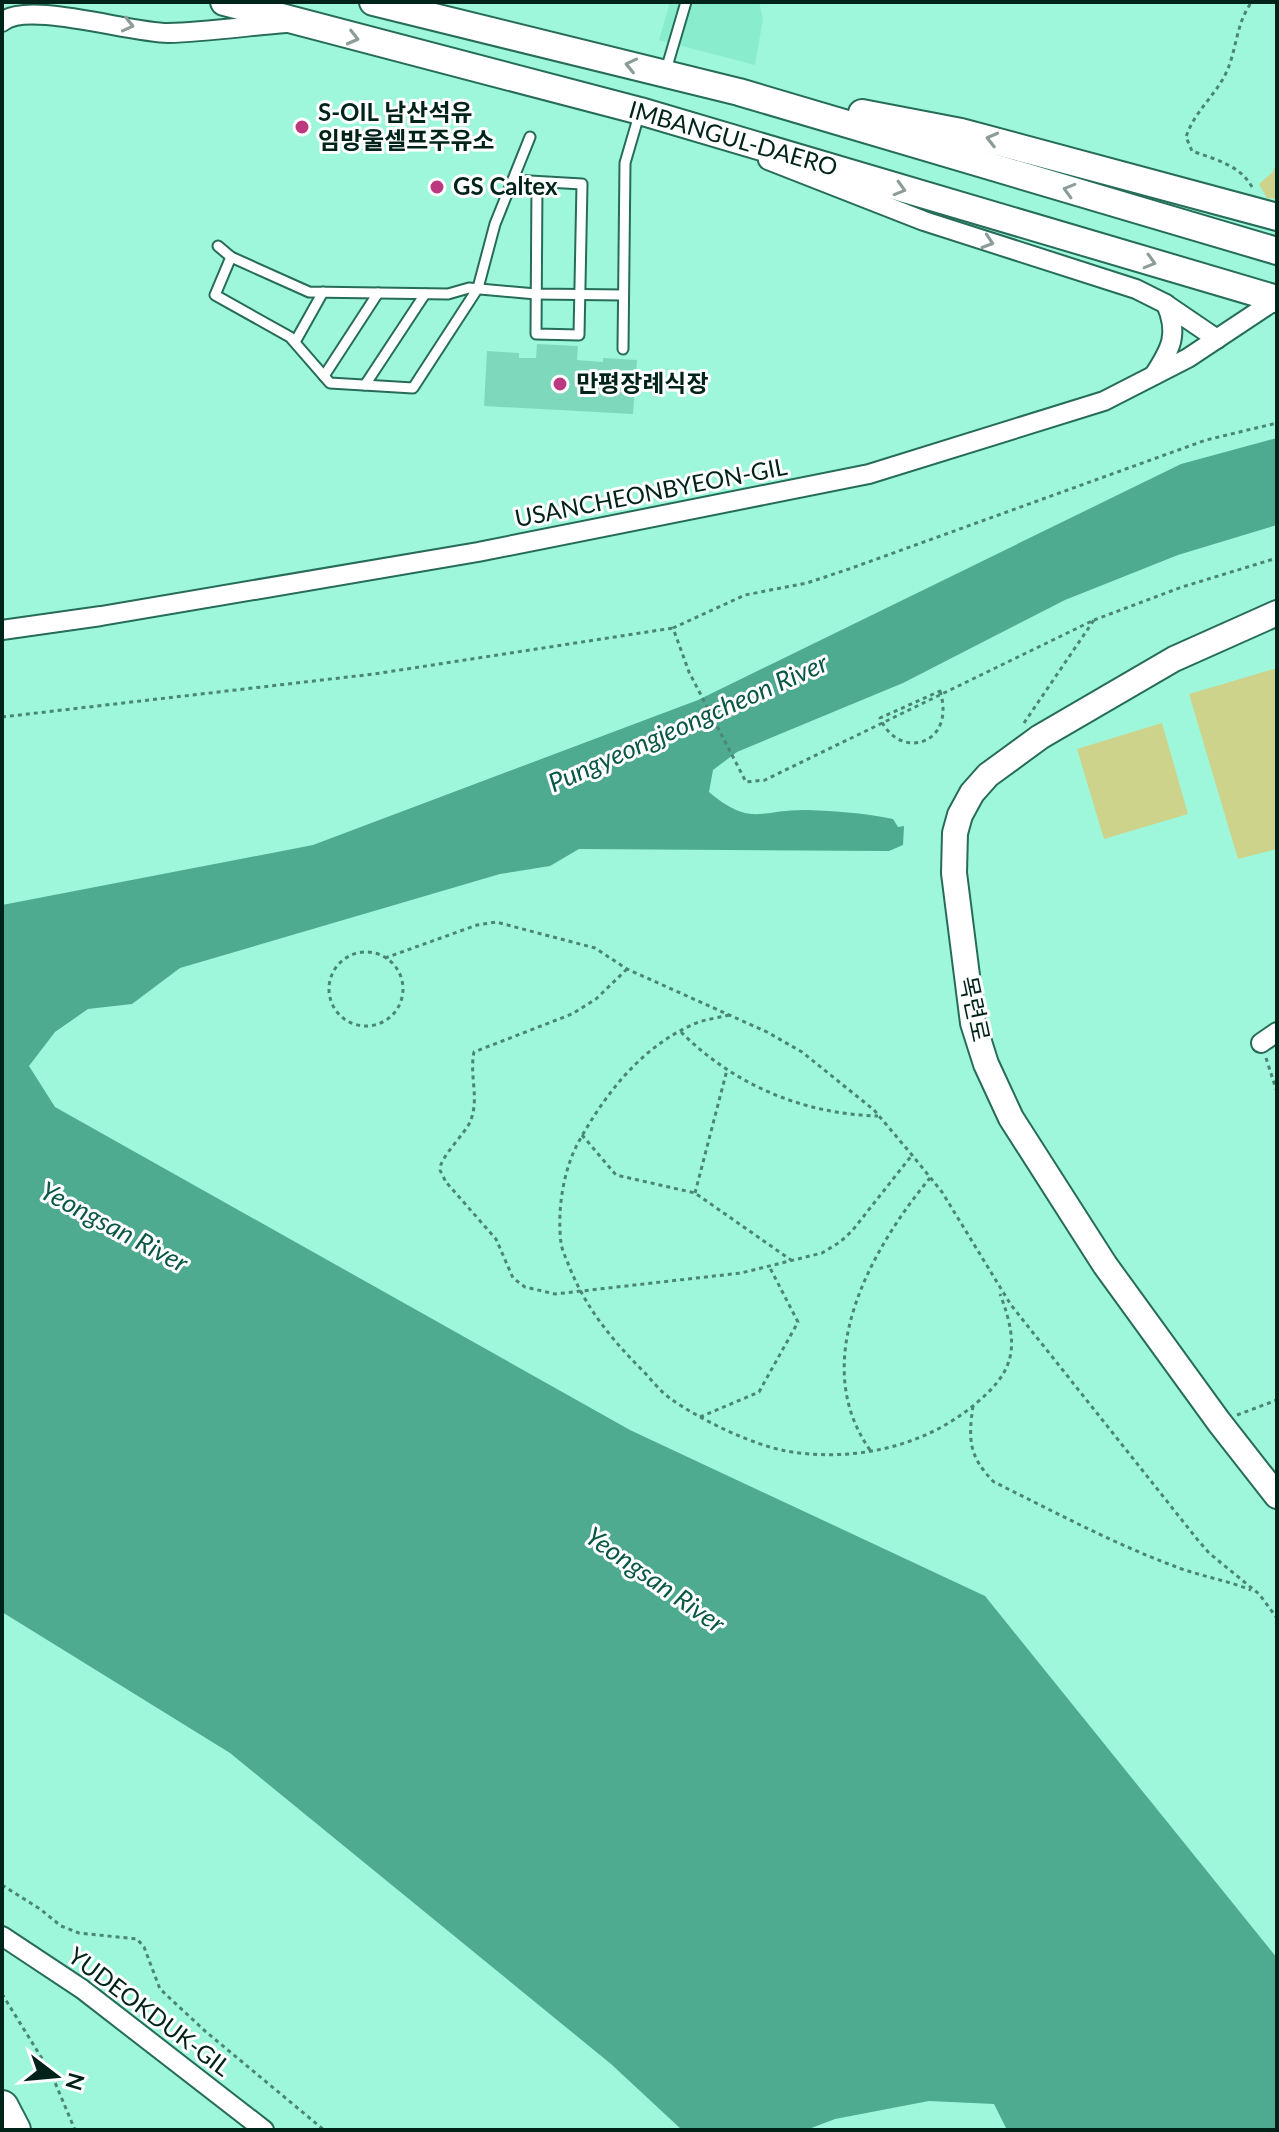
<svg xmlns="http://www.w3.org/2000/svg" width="1279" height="2132" font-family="Lato,'Noto Sans KR',sans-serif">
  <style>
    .built { fill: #89edcd }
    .green { fill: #ced38b }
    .water { fill: #4fab8f }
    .building { fill: #7ed9bc }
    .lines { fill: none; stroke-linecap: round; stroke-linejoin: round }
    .service-casing { stroke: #266c58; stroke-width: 13 }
    .minor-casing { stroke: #266c58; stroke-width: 22 }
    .tertiary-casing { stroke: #266c58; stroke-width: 28 }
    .secondary-casing { stroke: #266c58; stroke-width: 30 }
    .trunk-casing { stroke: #266c58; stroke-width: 36 }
    .path { stroke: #4a8673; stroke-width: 3; stroke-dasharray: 4 4; stroke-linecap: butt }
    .service { stroke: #fff; stroke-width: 9 }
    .minor { stroke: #fff; stroke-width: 18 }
    .tertiary { stroke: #fff; stroke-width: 24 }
    .secondary { stroke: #fff; stroke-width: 26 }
    .trunk { stroke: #fff; stroke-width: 32 }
    .oneway { stroke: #8c9c98 }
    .poi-dot { fill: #bc3980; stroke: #fff; stroke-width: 3 }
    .labels { text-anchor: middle; stroke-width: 6; stroke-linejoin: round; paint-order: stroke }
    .poi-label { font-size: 24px; font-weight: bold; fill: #002319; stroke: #fff; text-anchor: start }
    .street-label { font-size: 24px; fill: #002319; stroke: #fff }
    .water-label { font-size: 26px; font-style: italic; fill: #095745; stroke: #fff }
  </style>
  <rect width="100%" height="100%" fill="#9ef7da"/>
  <path class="built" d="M670 2H759L763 19 755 65 659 40Z"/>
  <g class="green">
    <path d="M1277 161V199L1267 198 1259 184 1273 172Z"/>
    <path d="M1277 668V849L1238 859 1189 694Z"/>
    <path d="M1162 723 1188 814 1104 839 1077 749Z"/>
  </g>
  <path class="water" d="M1277 438V525L1178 555 1065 600 903 683 737 752 713 770 709 792C752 828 760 809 807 810 836 811 865 813 893 819L898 827 904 826 903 845 889 851 579 849 550 866 500 874 180 968 132 1004 88 1009 55 1032 29 1066 55 1107 630 1430 985 1596 1277 1958V2130H1007L994 2104 929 2101 835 2119 806 2130H682L611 2064 230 1753 2 1612V905L313 845 698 700 1181 464Z"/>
  <path class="building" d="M537 344 578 346 577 360 603 362V358L637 360 633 414 484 406 487 351 519 353V358H536Z"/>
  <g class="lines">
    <defs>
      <g id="service">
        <path d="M666 70 686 2"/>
        <path d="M513 180 582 184 579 335 536 334 537 182"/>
        <path d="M218 246 231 257 309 292 448 294 469 288 536 294 623 295"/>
        <path d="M231 257 215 295 290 337 330 383 413 388 478 288 495 224 530 137"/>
        <path d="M295 342 323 292"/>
        <path d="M623 349 625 163 639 115"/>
        <path d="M324 376 378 293"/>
        <path d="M365 385 425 294"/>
      </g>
      <g id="minor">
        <path d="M2 22C26 0 130 33 168 33 207 32 247 26 286 23"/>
        <path d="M768 160 924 221 1136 289 1164 303 1217 339"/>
        <path d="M1154 375C1171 349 1179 334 1166 304"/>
        <path d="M2 630 101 616 478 552 869 474 1104 401 1188 358 1277 299"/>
        <path d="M1261 1043 1277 1032"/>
        <path d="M2 1936 82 1989 264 2130"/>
      </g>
      <path id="tertiary" d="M1277 613 1174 659 1040 737 988 775 972 793 960 815 955 833 954 873 973 1023 986 1064 1011 1118 1105 1265 1219 1422 1277 1496"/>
      <g id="secondary">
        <path d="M224 2 640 111 1277 299"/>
        <path d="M373 2 739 92 1277 251"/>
        <path d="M862 113 961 132 1277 217"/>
      </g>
      <path id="trunk" d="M2 2107 14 2130"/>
    </defs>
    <use href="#service" class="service-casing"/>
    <use href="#minor" class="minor-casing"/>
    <use href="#tertiary" class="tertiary-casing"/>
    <use href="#secondary" class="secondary-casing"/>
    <use href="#trunk" class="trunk-casing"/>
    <g class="path">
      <path d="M1252 187C1240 165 1214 159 1192 151L1186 137C1194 112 1215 96 1226 73 1237 50 1236 22 1252 2"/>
      <path d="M1094 620 1182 587 1277 558"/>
      <path d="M940 691C957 746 898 761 880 718Z"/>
      <path d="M2 717 374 674 673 628"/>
      <path d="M1024 723 1094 620 765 780 746 782 689 672 673 628 745 595 807 583 849 569 1206 440 1277 423"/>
      <circle cx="366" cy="989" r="37"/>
      <path d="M385 958 477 925 496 922 595 948 627 969 767 1032 802 1052 874 1110 912 1155 942 1192 1011 1305 1197 1539 1209 1553 1259 1594 1277 1618"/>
      <path d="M627 969 596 999 572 1014 474 1052C469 1076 480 1099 470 1122 465 1134 439 1158 440 1170 440 1171 445 1179 445 1181L496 1239 513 1278 525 1287 555 1294 741 1273 822 1253 840 1242 852 1231 912 1155"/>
      <path d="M729 1015C718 1018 705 1019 694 1024 641 1047 605 1094 578 1143 563 1171 557 1211 561 1243 562 1250 566 1258 569 1266 586 1309 613 1341 645 1373 653 1382 661 1392 671 1399 701 1420 750 1444 786 1451 848 1462 918 1449 969 1409 1015 1373 1021 1349 1000 1294"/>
      <path d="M681 1032C734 1085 803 1114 878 1116"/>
      <path d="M1266 1058 1277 1092"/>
      <path d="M582 1135 616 1175 695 1193 791 1260"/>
      <path d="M695 1193 727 1070"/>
      <path d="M973 1406C968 1440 969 1457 994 1482 1053 1511 1112 1543 1174 1566 1199 1576 1226 1580 1251 1590"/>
      <path d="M1237 1415 1277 1400"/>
      <path d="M700 1417 759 1392 798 1322 769 1266"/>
      <path d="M870 1450C807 1361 872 1248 930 1178"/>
      <path d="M2 1885 40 1909 61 1926 79 1933 137 1939 144 1947 160 1989 205 2031 324 2130"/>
      <path d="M2 1994 51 2073 75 2130"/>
    </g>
    <use href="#service" class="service"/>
    <use href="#minor" class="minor"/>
    <use href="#tertiary" class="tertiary"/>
    <use href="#secondary" class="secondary"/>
    <use href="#trunk" class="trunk"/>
  </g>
  <defs><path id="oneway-chevron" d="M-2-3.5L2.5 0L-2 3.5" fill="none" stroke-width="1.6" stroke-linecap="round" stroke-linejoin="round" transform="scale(2)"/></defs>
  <g class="oneway">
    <use href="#oneway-chevron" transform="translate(128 25) rotate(13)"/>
    <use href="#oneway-chevron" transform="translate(353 38) rotate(14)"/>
    <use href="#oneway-chevron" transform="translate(631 65) rotate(-167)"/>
    <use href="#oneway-chevron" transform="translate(992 139) rotate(-166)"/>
    <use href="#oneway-chevron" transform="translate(900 189) rotate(16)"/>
    <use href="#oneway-chevron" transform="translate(1069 190) rotate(-164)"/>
    <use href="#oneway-chevron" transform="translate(988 242) rotate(18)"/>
    <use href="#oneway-chevron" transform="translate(1150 262) rotate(16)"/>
  </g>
  <g class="poi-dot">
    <circle cx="302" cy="127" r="8"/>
    <circle cx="437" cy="187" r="8"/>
    <circle cx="560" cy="384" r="8"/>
  </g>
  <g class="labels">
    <g class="poi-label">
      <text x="318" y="121">S-OIL 남산석유<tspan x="318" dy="28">임방울셀프주유소</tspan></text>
      <text x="453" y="195">GS Caltex</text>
      <text x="576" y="392">만평장례식장</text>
    </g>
    <g class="street-label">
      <text transform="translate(733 139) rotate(16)" y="8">IMBANGUL-DAERO</text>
      <text transform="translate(651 493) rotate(-11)" y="8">USANCHEONBYEON-GIL</text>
      <text transform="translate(974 1009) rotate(78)" y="8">목련로</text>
      <text transform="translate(149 2012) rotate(37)" y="8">YUDEOKDUK-GIL</text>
    </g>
    <g class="water-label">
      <text transform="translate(688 723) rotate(-24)" y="9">Pungyeongjeongcheon River</text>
      <text transform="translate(114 1227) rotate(28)" y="9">Yeongsan River</text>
      <text transform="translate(655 1580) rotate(35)" y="9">Yeongsan River</text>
    </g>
  </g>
  <rect width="1279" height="2132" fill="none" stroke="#002319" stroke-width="8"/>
  <g transform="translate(56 2076) rotate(106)" stroke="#ffffff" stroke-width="6" paint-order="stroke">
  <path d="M0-6L14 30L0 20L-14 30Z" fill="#002319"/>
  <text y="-12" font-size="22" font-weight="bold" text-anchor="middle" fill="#002319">N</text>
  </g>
</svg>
